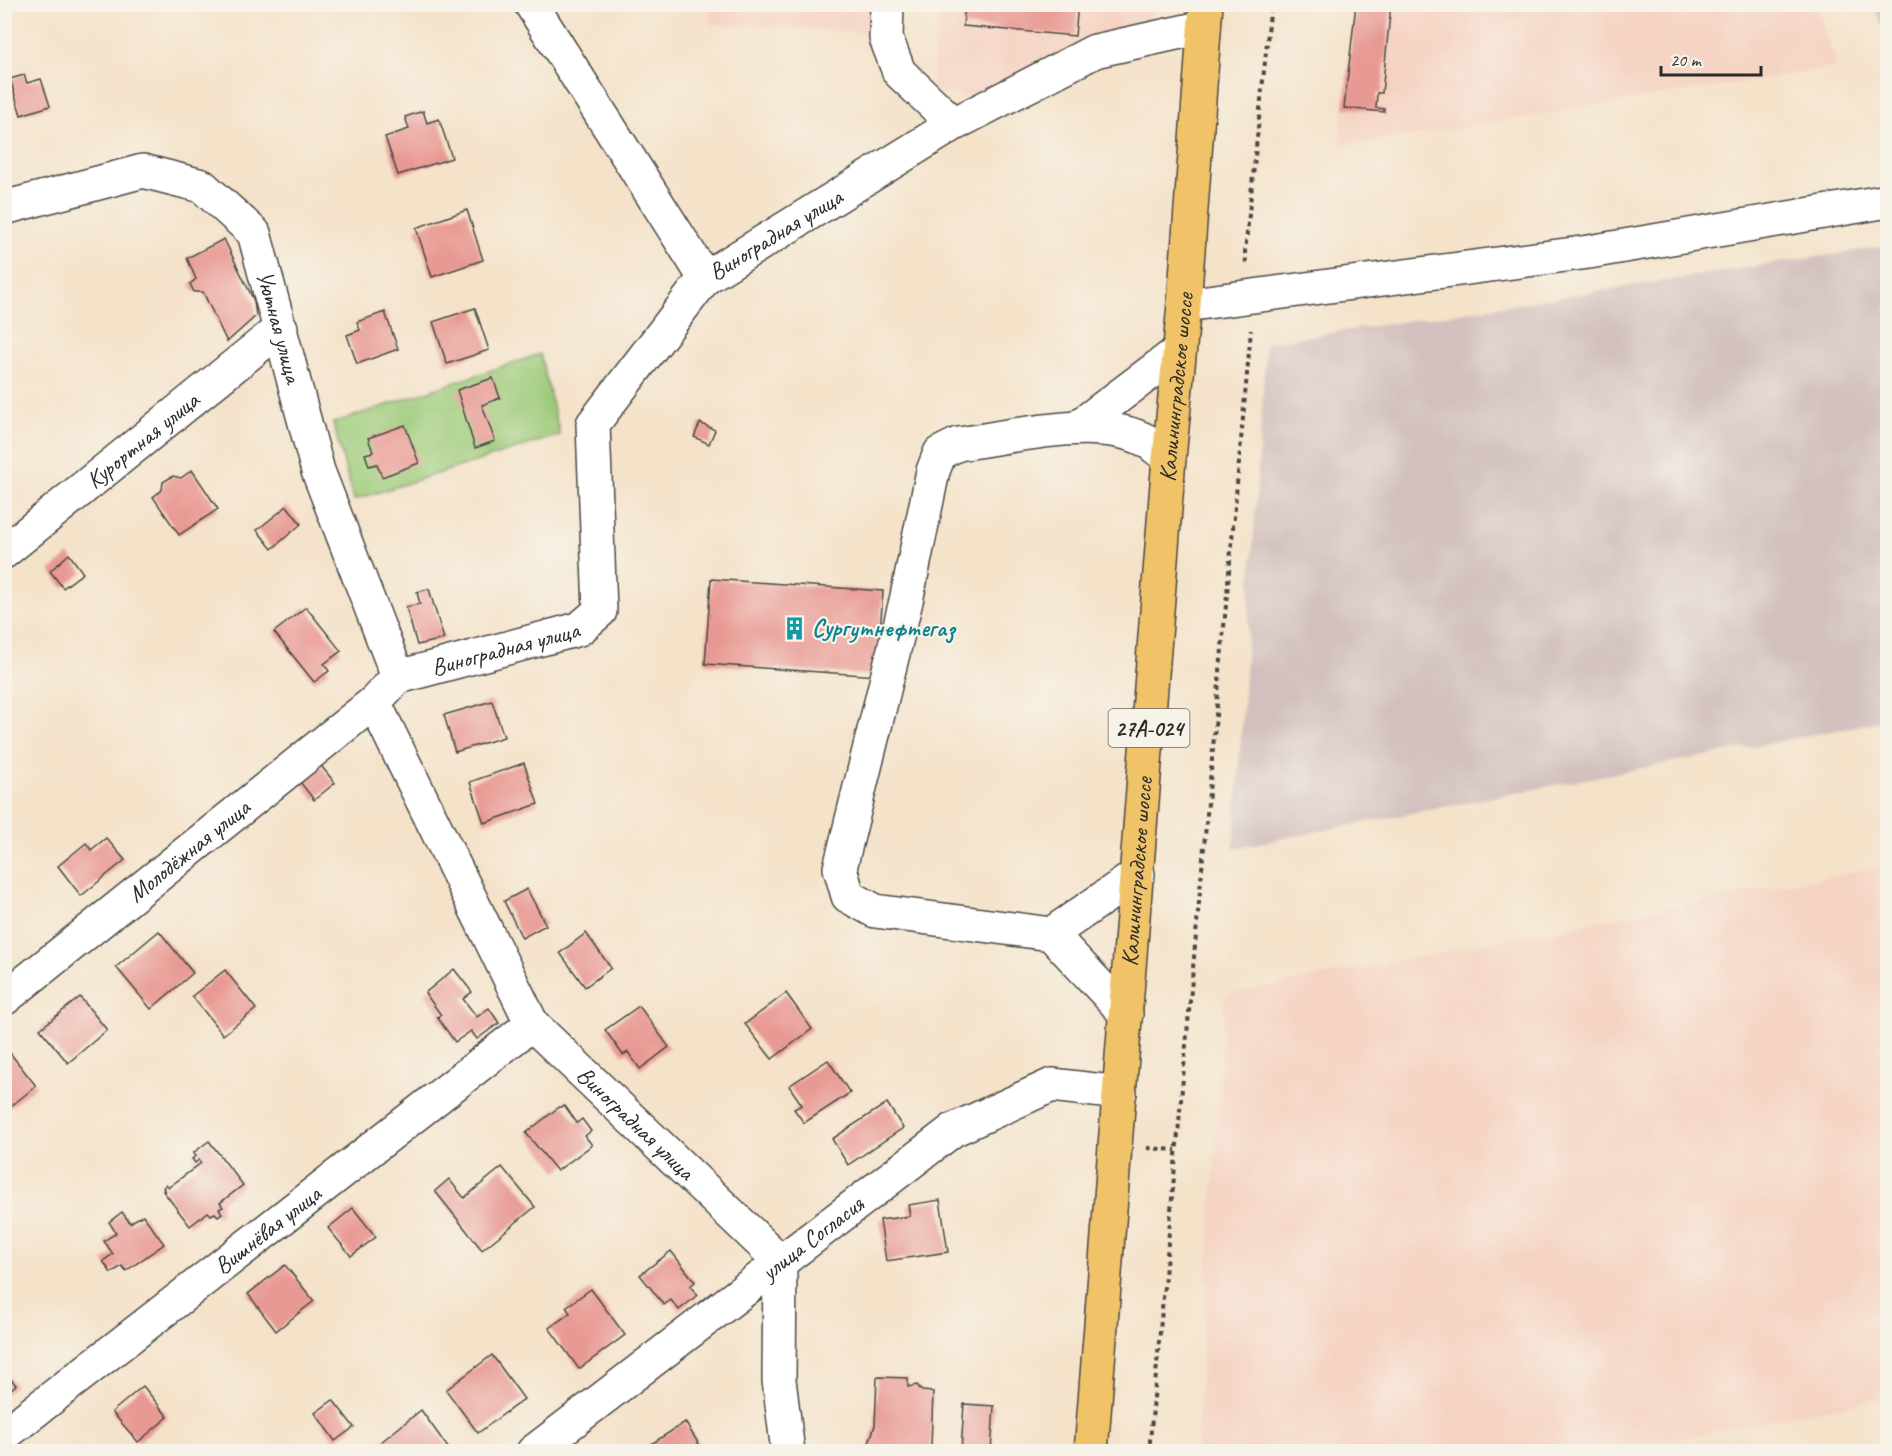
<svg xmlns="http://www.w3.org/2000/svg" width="1892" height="1456" font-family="Caveat,sans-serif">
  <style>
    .built { fill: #f5d3c2 }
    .industrial { fill: #d1c0bd }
    .green { fill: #9dcb7a; stroke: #647b52; stroke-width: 1.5 }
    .building { fill: #e89993 }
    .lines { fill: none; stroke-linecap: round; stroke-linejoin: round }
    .minor-casing { stroke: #494643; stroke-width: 36 }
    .major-casing { stroke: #494643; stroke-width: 36 }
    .path { stroke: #494643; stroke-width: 4; stroke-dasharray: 4.5 4.5; stroke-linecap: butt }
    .minor { stroke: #fff; stroke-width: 33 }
    .major { stroke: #f1c369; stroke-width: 33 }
    .labels { text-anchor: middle; stroke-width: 4.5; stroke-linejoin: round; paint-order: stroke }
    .shield { fill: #f7f3e8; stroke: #686764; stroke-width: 1.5 }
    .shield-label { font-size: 22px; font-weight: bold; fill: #2b2b2b }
    .street-label { font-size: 24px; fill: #2b2b2b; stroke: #f7f3e8 }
    .culture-label { font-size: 24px; font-weight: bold; fill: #0d838f; stroke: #f7f3e8; text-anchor: start }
  </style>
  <rect width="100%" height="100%" fill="#f7f3e8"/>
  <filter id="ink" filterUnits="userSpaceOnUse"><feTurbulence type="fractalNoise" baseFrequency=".0167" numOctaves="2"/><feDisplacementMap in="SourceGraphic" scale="12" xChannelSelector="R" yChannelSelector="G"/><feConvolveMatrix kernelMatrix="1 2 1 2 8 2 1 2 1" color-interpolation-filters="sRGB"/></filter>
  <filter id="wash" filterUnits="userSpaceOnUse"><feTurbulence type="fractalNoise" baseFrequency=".008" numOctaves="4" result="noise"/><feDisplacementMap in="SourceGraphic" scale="24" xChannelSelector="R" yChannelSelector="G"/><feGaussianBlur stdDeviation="1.35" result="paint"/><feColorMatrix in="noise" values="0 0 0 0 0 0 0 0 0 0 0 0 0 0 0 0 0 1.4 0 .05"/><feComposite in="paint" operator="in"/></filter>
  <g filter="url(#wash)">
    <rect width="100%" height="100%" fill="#f4e2c9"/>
    <g class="built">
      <path d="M711 5H884L882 33 709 24Z"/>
      <path d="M939 5H1153L1152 25 967 96 931 90Z"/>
      <path d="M1354 5H1816L1838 67 1339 147Z"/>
      <path d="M1887 865V1397L1615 1451H1196L1225 995Z"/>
    </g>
    <g class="industrial">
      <path d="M1874 5H1887V40Z"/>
      <path d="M1887 246V720L1234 848 1266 343Z"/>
    </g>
    <path class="green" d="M540 354 560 435 354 500 333 423Z"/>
    <g id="blocks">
      <g class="building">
        <path d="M965 4H1078L1075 36 963 26Z"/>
        <path d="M1356 4H1391L1382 93H1377L1376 108 1384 109V112L1344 108Z"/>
        <path d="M24 75 27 83 41 79 50 106 21 115 10 79Z"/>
        <path d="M423 111 427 123 439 119 452 158 398 175 385 137 409 129 405 117Z"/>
        <path d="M467 210 483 260 432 277 416 228Z"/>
        <path d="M224 239 254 301 256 316 227 342 203 292H194L190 284 196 279 187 258Z"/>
        <path d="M475 308 489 350 447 364 433 322Z"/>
        <path d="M385 312 398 349 357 364 347 335 360 330 357 322Z"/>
        <path d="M493 378 500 398 482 405 495 441 475 448 457 390Z"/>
        <path d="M700 423 715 430 709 444 694 437Z"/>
        <path d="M405 425 419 463 382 477 377 464 369 466 365 454 373 452 368 438Z"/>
        <path d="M192 470 218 509 179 535 153 497 162 490 163 482 173 476 181 478Z"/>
        <path d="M287 506 301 524 272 549 257 530Z"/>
        <path d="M69 554 83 573 63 588 50 571Z"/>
        <path d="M711 579 883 591 877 676 705 664Z"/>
        <path d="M429 589 444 639 417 645 406 607 420 604 417 592Z"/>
        <path d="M306 607 341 651 324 664 329 671 314 682 274 632Z"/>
        <path d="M492 701 504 737 455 752 444 715Z"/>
        <path d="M318 762 335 783 314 800 297 778Z"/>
        <path d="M524 763 538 804 484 823 470 782Z"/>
        <path d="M106 838 125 860 81 896 58 866 86 843 91 850Z"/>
        <path d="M527 889 546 925 522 938 504 901Z"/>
        <path d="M159 931 193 973 151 1009 116 967Z"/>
        <path d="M586 933 611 968 585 987 560 953Z"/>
        <path d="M454 969 472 992 463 999 477 1017 489 1008 499 1023 477 1039 471 1031 455 1042 437 1017 441 1015 425 993Z"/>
        <path d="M225 970 256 1009 223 1035 192 996Z"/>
        <path d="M786 993 812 1029 772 1059 745 1024Z"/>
        <path d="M80 997 107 1030 68 1063 40 1029Z"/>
        <path d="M639 1006 669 1047 640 1069 628 1052 623 1055 605 1030Z"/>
        <path d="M10 1053 36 1086 4 1112V1058Z"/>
        <path d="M828 1060 850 1093 804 1123 794 1109 802 1105 789 1086Z"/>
        <path d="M887 1103 903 1128 848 1165 832 1139Z"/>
        <path d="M565 1106 577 1123 582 1119 591 1131 585 1136 592 1145 557 1171 526 1133 559 1107Z"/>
        <path d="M209 1141 243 1185 220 1203 223 1207 219 1209 222 1213 218 1216 215 1213 211 1215 208 1212 190 1226 163 1191H165L163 1188 166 1184 169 1187 201 1163 199 1160 195 1163 192 1159 196 1156 193 1153Z"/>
        <path d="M502 1167 535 1207 482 1250 435 1191 449 1179 464 1198Z"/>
        <path d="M940 1200 948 1252 886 1261 880 1220 910 1216 908 1205Z"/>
        <path d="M353 1208 376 1237 351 1256 328 1228Z"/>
        <path d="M122 1212 130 1223 143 1215 164 1244 126 1271 122 1266 111 1273 103 1261 113 1254 104 1241 116 1233 109 1222Z"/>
        <path d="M671 1251 695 1282 690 1286 698 1295 679 1310 671 1300 664 1305 640 1275Z"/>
        <path d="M285 1265 314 1301 276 1331 248 1294Z"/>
        <path d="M591 1289 625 1335 579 1369 549 1328 570 1313 566 1307Z"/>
        <path d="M492 1355 524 1399 478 1433 446 1390Z"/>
        <path d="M4 1371 16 1385 4 1395Z"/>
        <path d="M877 1377 908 1378V1387L917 1385 922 1391 933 1392 931 1448H925V1452H871L869 1443 875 1425Z"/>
        <path d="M143 1386 168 1417 138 1442 112 1412Z"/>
        <path d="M333 1400 354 1427 335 1441 315 1413Z"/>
        <path d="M964 1404 994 1406 991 1452H961Z"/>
        <path d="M421 1410 451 1452H381L376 1446Z"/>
        <path d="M685 1422 704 1452H644L642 1450Z"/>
      </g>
    </g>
  </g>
  <g filter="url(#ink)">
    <use href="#blocks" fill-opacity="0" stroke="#494643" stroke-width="1.5"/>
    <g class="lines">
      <defs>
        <g id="minor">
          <path d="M531 4 705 278"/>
          <path d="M887 4 886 38 899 72 954 124"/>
          <path id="s1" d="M4 208 143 171 202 186 254 233 318 471 398 677"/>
          <path d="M1184 305 1589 252 1888 201"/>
          <path d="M1078 427 1179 351"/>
          <path id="s2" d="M4 552 281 328"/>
          <path id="s3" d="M374 702 532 1024 780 1261 779 1380 788 1452"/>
          <path d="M1051 934 1138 874"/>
          <path id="s4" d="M4 999 374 702 398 677 579 629 600 611 593 424 705 278 954 124 1095 51 1204 27"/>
          <path d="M1126 1014 1051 934 875 911 848 896 840 868 906 601 933 471 940 453 958 444C1011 437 1098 414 1147 441 1154 446 1162 453 1169 458"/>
          <path id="s5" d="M4 1435 532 1024"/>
          <path id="s6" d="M533 1452 953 1130 1052 1085 1120 1093"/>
        </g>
        <g id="major">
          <path id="s7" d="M1091 1452 1169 458 1184 305 1206 4"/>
        </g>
      </defs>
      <use href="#minor" class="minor-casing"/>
      <use href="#major" class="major-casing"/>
      <g class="path">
        <path d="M1246 263 1245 252 1271 4"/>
        <path d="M1147 1148 1176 1150"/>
        <path d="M1149 1452 1251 330"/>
      </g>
      <use href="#minor" class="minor"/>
      <use href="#major" class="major"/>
    </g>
  </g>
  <defs>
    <symbol id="building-bare" viewBox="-9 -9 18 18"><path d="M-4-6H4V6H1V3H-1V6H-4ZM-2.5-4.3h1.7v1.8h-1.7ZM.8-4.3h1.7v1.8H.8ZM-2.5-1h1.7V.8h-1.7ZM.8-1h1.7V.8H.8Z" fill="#0f9aa8" stroke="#f7f3e8" stroke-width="2.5" paint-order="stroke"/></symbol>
  </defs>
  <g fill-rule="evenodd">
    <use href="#building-bare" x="778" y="612" width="33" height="33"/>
  </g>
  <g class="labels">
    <rect class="shield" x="1108.5" y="709" width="81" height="38" rx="4.5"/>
    <g class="shield-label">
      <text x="1149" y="736">27А-024</text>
    </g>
    <g class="street-label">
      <text dy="8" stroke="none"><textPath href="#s4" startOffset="1178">Виноградная улица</textPath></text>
      <text dy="8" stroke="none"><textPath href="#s1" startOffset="372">Уютная улица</textPath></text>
      <text dy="8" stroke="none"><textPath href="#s7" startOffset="1068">Калининградское шоссе</textPath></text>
      <text dy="8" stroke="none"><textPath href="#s2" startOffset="178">Курортная улица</textPath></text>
      <text dy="8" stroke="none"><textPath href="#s4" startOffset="620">Виноградная улица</textPath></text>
      <text dy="8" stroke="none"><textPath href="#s4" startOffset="237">Молодёжная улица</textPath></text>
      <text dy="8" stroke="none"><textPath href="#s7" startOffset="582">Калининградское шоссе</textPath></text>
      <text dy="8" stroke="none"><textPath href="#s3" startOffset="502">Виноградная улица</textPath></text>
      <text dy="8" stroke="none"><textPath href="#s5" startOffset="334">Вишнёвая улица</textPath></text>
      <text dy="8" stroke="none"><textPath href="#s6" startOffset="352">улица Согласия</textPath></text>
    </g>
    <g class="culture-label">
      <text x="812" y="636">Сургутнефтегаз</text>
    </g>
  </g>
  <rect width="1892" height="1456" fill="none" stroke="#f7f3e8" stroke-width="24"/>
  <path d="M1661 66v9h100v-9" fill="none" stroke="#2b2b2b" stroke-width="3"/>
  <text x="1670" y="66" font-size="18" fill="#2b2b2b" stroke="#f7f3e8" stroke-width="4.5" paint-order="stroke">20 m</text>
</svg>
